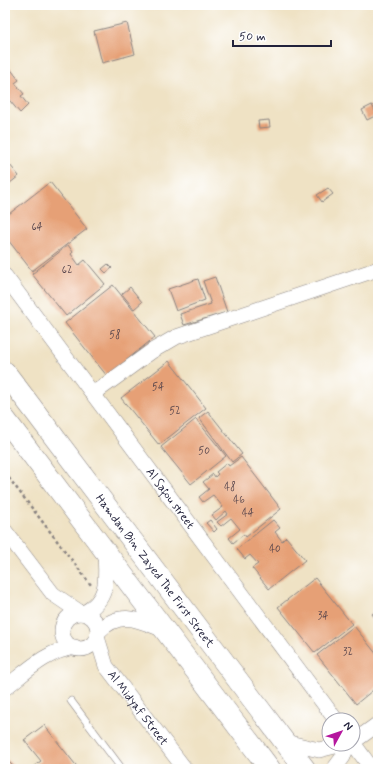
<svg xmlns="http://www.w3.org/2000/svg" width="383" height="774" font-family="Mynerve,sans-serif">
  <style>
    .building { fill: #e6a076 }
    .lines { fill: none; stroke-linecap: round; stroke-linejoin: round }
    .lane-casing { stroke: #888280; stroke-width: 8 }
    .street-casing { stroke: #888280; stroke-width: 16 }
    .secondary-casing { stroke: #888280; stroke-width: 22 }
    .path { stroke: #888280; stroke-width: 2.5; stroke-dasharray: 3 3; stroke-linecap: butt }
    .lane { stroke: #fff; stroke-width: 7 }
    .street { stroke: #fff; stroke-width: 15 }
    .secondary { stroke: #fff; stroke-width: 21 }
    .labels { text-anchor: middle; stroke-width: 3.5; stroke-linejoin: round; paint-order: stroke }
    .number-label { font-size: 10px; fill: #53424a }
    .street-label { font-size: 12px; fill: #22223b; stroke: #fff }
  </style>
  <rect width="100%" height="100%" fill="#fff"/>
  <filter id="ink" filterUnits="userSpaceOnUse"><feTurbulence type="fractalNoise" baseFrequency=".025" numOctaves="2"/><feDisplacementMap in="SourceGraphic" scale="8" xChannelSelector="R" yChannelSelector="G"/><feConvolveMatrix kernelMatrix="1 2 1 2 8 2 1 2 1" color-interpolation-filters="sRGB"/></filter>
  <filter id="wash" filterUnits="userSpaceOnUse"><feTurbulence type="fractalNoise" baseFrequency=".012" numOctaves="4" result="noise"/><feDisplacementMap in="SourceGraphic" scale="16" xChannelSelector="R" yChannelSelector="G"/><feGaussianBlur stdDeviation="0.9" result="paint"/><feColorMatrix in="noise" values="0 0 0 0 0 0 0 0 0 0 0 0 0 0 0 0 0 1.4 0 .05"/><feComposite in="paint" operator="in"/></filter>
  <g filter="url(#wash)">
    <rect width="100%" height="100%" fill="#efe2c4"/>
    <g id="blocks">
      <g class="building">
        <path d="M127 23 135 54 102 63 94 31Z"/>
        <path d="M5 62 19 80 15 83 24 94 21 96 28 105 20 113 5 95Z"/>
        <path d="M372 105 377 115 367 120 362 110Z"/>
        <path d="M269 120 270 127 259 128 258 121Z"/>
        <path d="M5 159 19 176 5 187Z"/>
        <path d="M50 182 87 229 32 271 5 236V217Z"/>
        <path d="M328 188 333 194 322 202 317 195Z"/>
        <path d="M68 245 73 252 71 254 79 265 85 260 105 284 66 316 32 274Z"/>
        <path d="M108 264 112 268 106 273 102 269Z"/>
        <path d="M215 277 227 312 184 325 180 314 211 304 203 281Z"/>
        <path d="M198 279 205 300 176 311 168 289Z"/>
        <path d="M113 285 155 337 107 376 65 323Z"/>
        <path d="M130 287 142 302 134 309 122 294Z"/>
        <path d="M169 361 206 408 159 445 121 398Z"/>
        <path d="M208 411 242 454 232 462 199 418Z"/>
        <path d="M196 419 226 456 191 484 161 447Z"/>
        <path d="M241 457 281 509 246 537 244 534 233 543 229 538 240 529 231 518 221 526 217 522 228 514 226 511 216 520 212 515 223 507 213 495 203 502 199 497 209 489 203 482 213 474 215 477 218 474 216 472 227 463 229 466Z"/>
        <path d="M210 520 217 529 214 532 206 523Z"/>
        <path d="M273 520 280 528 275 532 282 541 286 537 305 560 269 589 252 568 258 564 250 555 245 559 237 549Z"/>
        <path d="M315 578 352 624 315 653 278 607Z"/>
        <path d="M378 609V622L372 614Z"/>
        <path d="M354 626 378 656V686L356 704 317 655Z"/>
        <path d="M44 725 79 769H30L41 761 24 740Z"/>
        <path d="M5 758 16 769H7L5 767Z"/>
      </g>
    </g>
  </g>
  <g filter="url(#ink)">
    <use href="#blocks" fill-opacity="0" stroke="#888280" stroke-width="1"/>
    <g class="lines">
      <defs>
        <path id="lane" d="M71 701 122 769"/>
        <g id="street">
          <path id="s1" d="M5 276 336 720"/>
          <path d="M93 394 152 351 176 337 378 269"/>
          <path d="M5 531 53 594 81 613"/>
          <path d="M84 613C110 598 106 579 105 552"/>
          <circle cx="80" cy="631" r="18"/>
          <path d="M98 632C120 609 139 620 164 630"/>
          <path id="s2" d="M97 637 106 666 185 769"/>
          <path d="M5 688C27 671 46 651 75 647"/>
          <path d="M285 742 319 750 335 746H347"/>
          <path d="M353 742 378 724"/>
          <path d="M353 743 372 769"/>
          <path d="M334 769 343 757 347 746 350 744"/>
        </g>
        <g id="secondary">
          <path id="s3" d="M5 372 305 769"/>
          <path d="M5 419 270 769"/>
        </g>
      </defs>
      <use href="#lane" class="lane-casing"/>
      <use href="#street" class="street-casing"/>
      <use href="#secondary" class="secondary-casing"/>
      <path class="path" d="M5 473 91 585"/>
      <use href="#lane" class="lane"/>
      <use href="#street" class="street"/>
      <use href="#secondary" class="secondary"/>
    </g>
  </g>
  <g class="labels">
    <g class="number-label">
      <text x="37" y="230">64</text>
      <text x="67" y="273">62</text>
      <text x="115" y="338">58</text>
      <text x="158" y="390">54</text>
      <text x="175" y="414">52</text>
      <text x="204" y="454">50</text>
      <text x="230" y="490">48</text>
      <text x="239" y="503">46</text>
      <text x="248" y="516">44</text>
      <text x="275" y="552">40</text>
      <text x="323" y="619">34</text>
      <text x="348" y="655">32</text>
    </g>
    <g class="street-label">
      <text dy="4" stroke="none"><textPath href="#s1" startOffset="277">Al Safou street</textPath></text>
      <text dy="4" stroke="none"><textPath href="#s3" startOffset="249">Hamdan Bin Zayed The First Street</textPath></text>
      <text dy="4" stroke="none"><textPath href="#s2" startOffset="83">Al Midyaf Street</textPath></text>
    </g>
  </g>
  <rect width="383" height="774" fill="none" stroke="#fff" stroke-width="20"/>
  <g transform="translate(341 732) rotate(50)"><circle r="19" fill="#ffffff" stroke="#a7a7b1"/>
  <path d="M0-3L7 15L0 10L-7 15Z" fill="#b5179e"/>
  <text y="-6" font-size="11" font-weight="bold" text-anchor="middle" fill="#22223b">N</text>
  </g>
  <path d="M233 40v6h98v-6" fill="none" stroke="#22223b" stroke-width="2"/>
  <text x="239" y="40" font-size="12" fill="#22223b" stroke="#ffffff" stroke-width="3" paint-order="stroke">50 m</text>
</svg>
